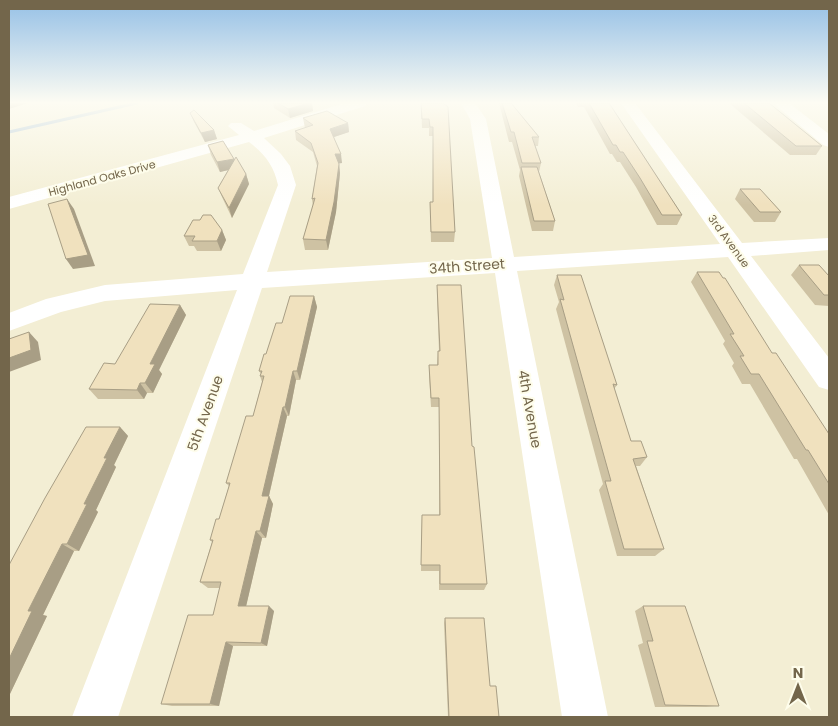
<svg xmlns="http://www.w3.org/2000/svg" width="838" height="726" font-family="Poppins,sans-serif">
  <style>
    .residential { fill: #f3eed4 }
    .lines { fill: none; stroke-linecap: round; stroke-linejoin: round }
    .stream { stroke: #a1bdd5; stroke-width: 3 }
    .minor { fill: #fff; fill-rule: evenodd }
    .wall { fill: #cec2a3 }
    .shaded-wall { fill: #a89e85 }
    .building { fill: #f0e1be; stroke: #a89e85 }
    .labels { text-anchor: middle; stroke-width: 4; stroke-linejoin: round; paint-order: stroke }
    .far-street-label { font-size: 11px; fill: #73664b; stroke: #fefdeb }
    .street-label { font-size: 14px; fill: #73664b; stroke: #fefdeb }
  </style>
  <rect width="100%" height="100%" fill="#fbf9e5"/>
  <rect class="residential" x="9" y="103" width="820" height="614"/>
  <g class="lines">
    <path class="stream" d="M9 132 137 103"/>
    <g class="minor">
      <path d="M345 103H367L365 106 264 138 281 154 290 166 296 185 267 272 492 258 470 119 461 103H475L486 119 514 257 720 244 621 103H635L742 243 829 238V250L751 256 829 358V390L819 387 728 257 517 271 608 717H562L495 273 262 288 118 717H72L237 290 105 301 61 312 9 331V313L46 299 105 285 243 274 278 185C274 166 265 154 249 142L9 209V197L239 135 228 126 231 123H241L254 131Z"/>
      <path d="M773 103H789L829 134V147L823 145Z"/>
    </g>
  </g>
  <g class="wall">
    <path d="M273 103H312L313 111 290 118 274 108Z"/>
    <path d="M421 103H443L455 232 454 242H431L430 202H433V136H429V128H422Z"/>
    <path d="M499 103H511L539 137 538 146H535L541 163 539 172 555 221 553 231H532L519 176 520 170 512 142H509Z"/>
    <path d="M576 103H609L682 215 677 225H657L636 187 620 162H617L612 154H610L584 107H578Z"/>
    <path d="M729 103H769L822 146 816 155H790Z"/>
    <path d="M190 113 214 130 217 139 205 142 194 122Z"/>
    <path d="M303 118 348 123 349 132 334 137 342 163H339L340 173 336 212 328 250H305L303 239 313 206 312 199 317 166 313 152 296 140 295 131 305 128Z"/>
    <path d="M208 145 234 160 246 174 249 184 232 218 222 197 218 188 228 170 220 172 211 155Z"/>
    <path d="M740 189 781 212 775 222H754L735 199Z"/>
    <path d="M222 230 226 240 221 251H197L194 246H189L184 236Z"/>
    <path d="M799 265 829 276V306L815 305 791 275Z"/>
    <path d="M697 272 772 353 829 434V515L797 459H794L750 384H742L732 366 734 363 723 344 725 341 691 282Z"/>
    <path d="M557 275 617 385 614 389 631 441 647 457 640 466H636L664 549 655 556H617L599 490 603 484 556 309 559 302 554 285Z"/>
    <path d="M437 285 472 446 487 584 484 590H439V571H421L422 515H439V407H431L429 375V365H437L438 351H439L437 295Z"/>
    <path d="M314 296 317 307 300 380H296L289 416H287L269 496 273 504 266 538H262L246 606 274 611 267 646H233L219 706H172L161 704 213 615 220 588H208L200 582 212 542 210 540 219 519 229 486 226 483 253 416 262 382 260 376 261 374 259 371 282 323Z"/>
    <path d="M180 305 186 315 159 370 162 374 153 393H147L144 399H98L89 389 115 364Z"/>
    <path d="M120 427 128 436 114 465 116 467 96 510 98 512 79 551H74L43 615 47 616 9 696V565Z"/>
    <path d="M643 606 719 706 706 707H655L638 645 643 643 635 611Z"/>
    <path d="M445 618 490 686 499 717H448L444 623Z"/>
  </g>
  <g class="shaded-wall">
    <path d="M9 103H28L9 109Z"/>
    <path d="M309 103H312L313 111 290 118 288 109Z"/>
    <path d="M348 123 349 132 331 138 330 129Z"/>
    <path d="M214 130 217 139 205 142 201 133Z"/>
    <path d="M335 154H341L342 163 336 164Z"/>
    <path d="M234 159 237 168 220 172 217 162Z"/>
    <path d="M339 164 340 173 336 212 328 250 326 240Z"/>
    <path d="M246 174 249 184 232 218 229 208Z"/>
    <path d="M67 199 74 209 95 266 73 269 66 259Z"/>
    <path d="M222 230 226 240 221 251 217 241Z"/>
    <path d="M314 296 317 307 300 380 297 371Z"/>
    <path d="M180 305 186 315 159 370 162 374 153 393 145 383 150 364Z"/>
    <path d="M29 332 38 342 41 360 9 372V358Z"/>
    <path d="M293 371 296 380 289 416 285 407Z"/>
    <path d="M140 383 147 393 144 399 137 390Z"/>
    <path d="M283 407 287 416 267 504 269 496 273 504 266 538 260 531 262 496Z"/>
    <path d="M120 427 128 436 114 465 116 467 96 510 98 512 79 551 67 544 104 458Z"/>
    <path d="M256 531 262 538 245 611 238 606Z"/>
    <path d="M62 544 74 551 43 615 47 616 9 696V659L28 611Z"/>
    <path d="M269 606 274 611 267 646 261 643Z"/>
    <path d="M226 642 233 646 219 706 210 704Z"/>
  </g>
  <g class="building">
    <path d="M278 103H309L288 109Z"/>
    <path d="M421 103H443L448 107 455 232H431L430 202H433V127H430L429 119H422Z"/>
    <path d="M502 103H511L539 137H532L541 163H522L514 132H511Z"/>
    <path d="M589 103H609L682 215H662L640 178 623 152H620L616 145H613Z"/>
    <path d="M744 103H769L822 146H796Z"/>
    <path d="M194 110 214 130 201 133 190 113Z"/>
    <path d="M327 111 348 123 330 129 341 154H335L339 164 334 202 326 240 303 239 315 198 312 199 318 163 311 143 295 131 313 125 303 118Z"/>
    <path d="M223 141 234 159 217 162 208 145Z"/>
    <path d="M236 157 246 174 229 208 218 188Z"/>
    <path d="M521 167H537L555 221H534Z"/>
    <path d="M740 189H760L781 212H760Z"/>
    <path d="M67 199 88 255 66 259 48 204Z"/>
    <path d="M203 215H211L222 230 217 241H192L195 236H184L193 220H200Z"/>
    <path d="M799 265H819L829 276V295H824Z"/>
    <path d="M697 272H719L723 278H725L772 353H776L829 434V484L808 450H806L759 374H751L740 356H744L730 334H734Z"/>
    <path d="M557 275H581L617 385 613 384 631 441H641L647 457 633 459 664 549H624L605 481H611L560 299 564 300Z"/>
    <path d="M437 285H461L472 446 474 447 487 584H440V565H421L422 515H440L439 398H431L429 365H438V351H440Z"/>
    <path d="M290 296H314L297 371H293L285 407H283L262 496H269L260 531H256L238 606H269L261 643 226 642 210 704H161L188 615H213L221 582H200L213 540H210L216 519H219L230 483H226L246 416H253L264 376H260L262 371H259L264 354H266L276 323H282Z"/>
    <path d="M150 304 180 305 150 364H155L145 383H140L137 390 89 389 104 363 115 364Z"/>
    <path d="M29 332 31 350 9 358V339Z"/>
    <path d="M86 427H120L104 458H107L84 504H87L67 544H62L28 611H32L9 659V565L45 498Z"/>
    <path d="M643 606H685L719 706 665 705 647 641H653Z"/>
    <path d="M445 618H484L490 686H496L499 717H449Z"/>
  </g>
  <linearGradient id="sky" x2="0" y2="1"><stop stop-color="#95c0e6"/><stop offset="0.5" stop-color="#fdfcf3"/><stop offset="1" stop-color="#fdfcf3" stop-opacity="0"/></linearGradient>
  <rect width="838" height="205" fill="url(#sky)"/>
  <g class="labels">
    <g class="far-street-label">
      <text transform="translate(102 178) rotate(-15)" y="4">Highland Oaks Drive</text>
      <text transform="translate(729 241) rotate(54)" y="4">3rd Avenue</text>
    </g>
    <g class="street-label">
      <text transform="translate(467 266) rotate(-4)" y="5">34th Street</text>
      <text transform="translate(530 409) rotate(80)" y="5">4th Avenue</text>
      <text transform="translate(205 413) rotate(-70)" y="5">5th Avenue</text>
    </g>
  </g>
  <rect width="838" height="726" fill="none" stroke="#73664b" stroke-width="20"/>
  <g transform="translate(798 686)" stroke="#fefdeb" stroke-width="4" paint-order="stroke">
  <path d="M0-4L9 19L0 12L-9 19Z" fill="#73664b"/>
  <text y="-8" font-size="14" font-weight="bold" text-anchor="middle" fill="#73664b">N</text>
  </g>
</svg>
